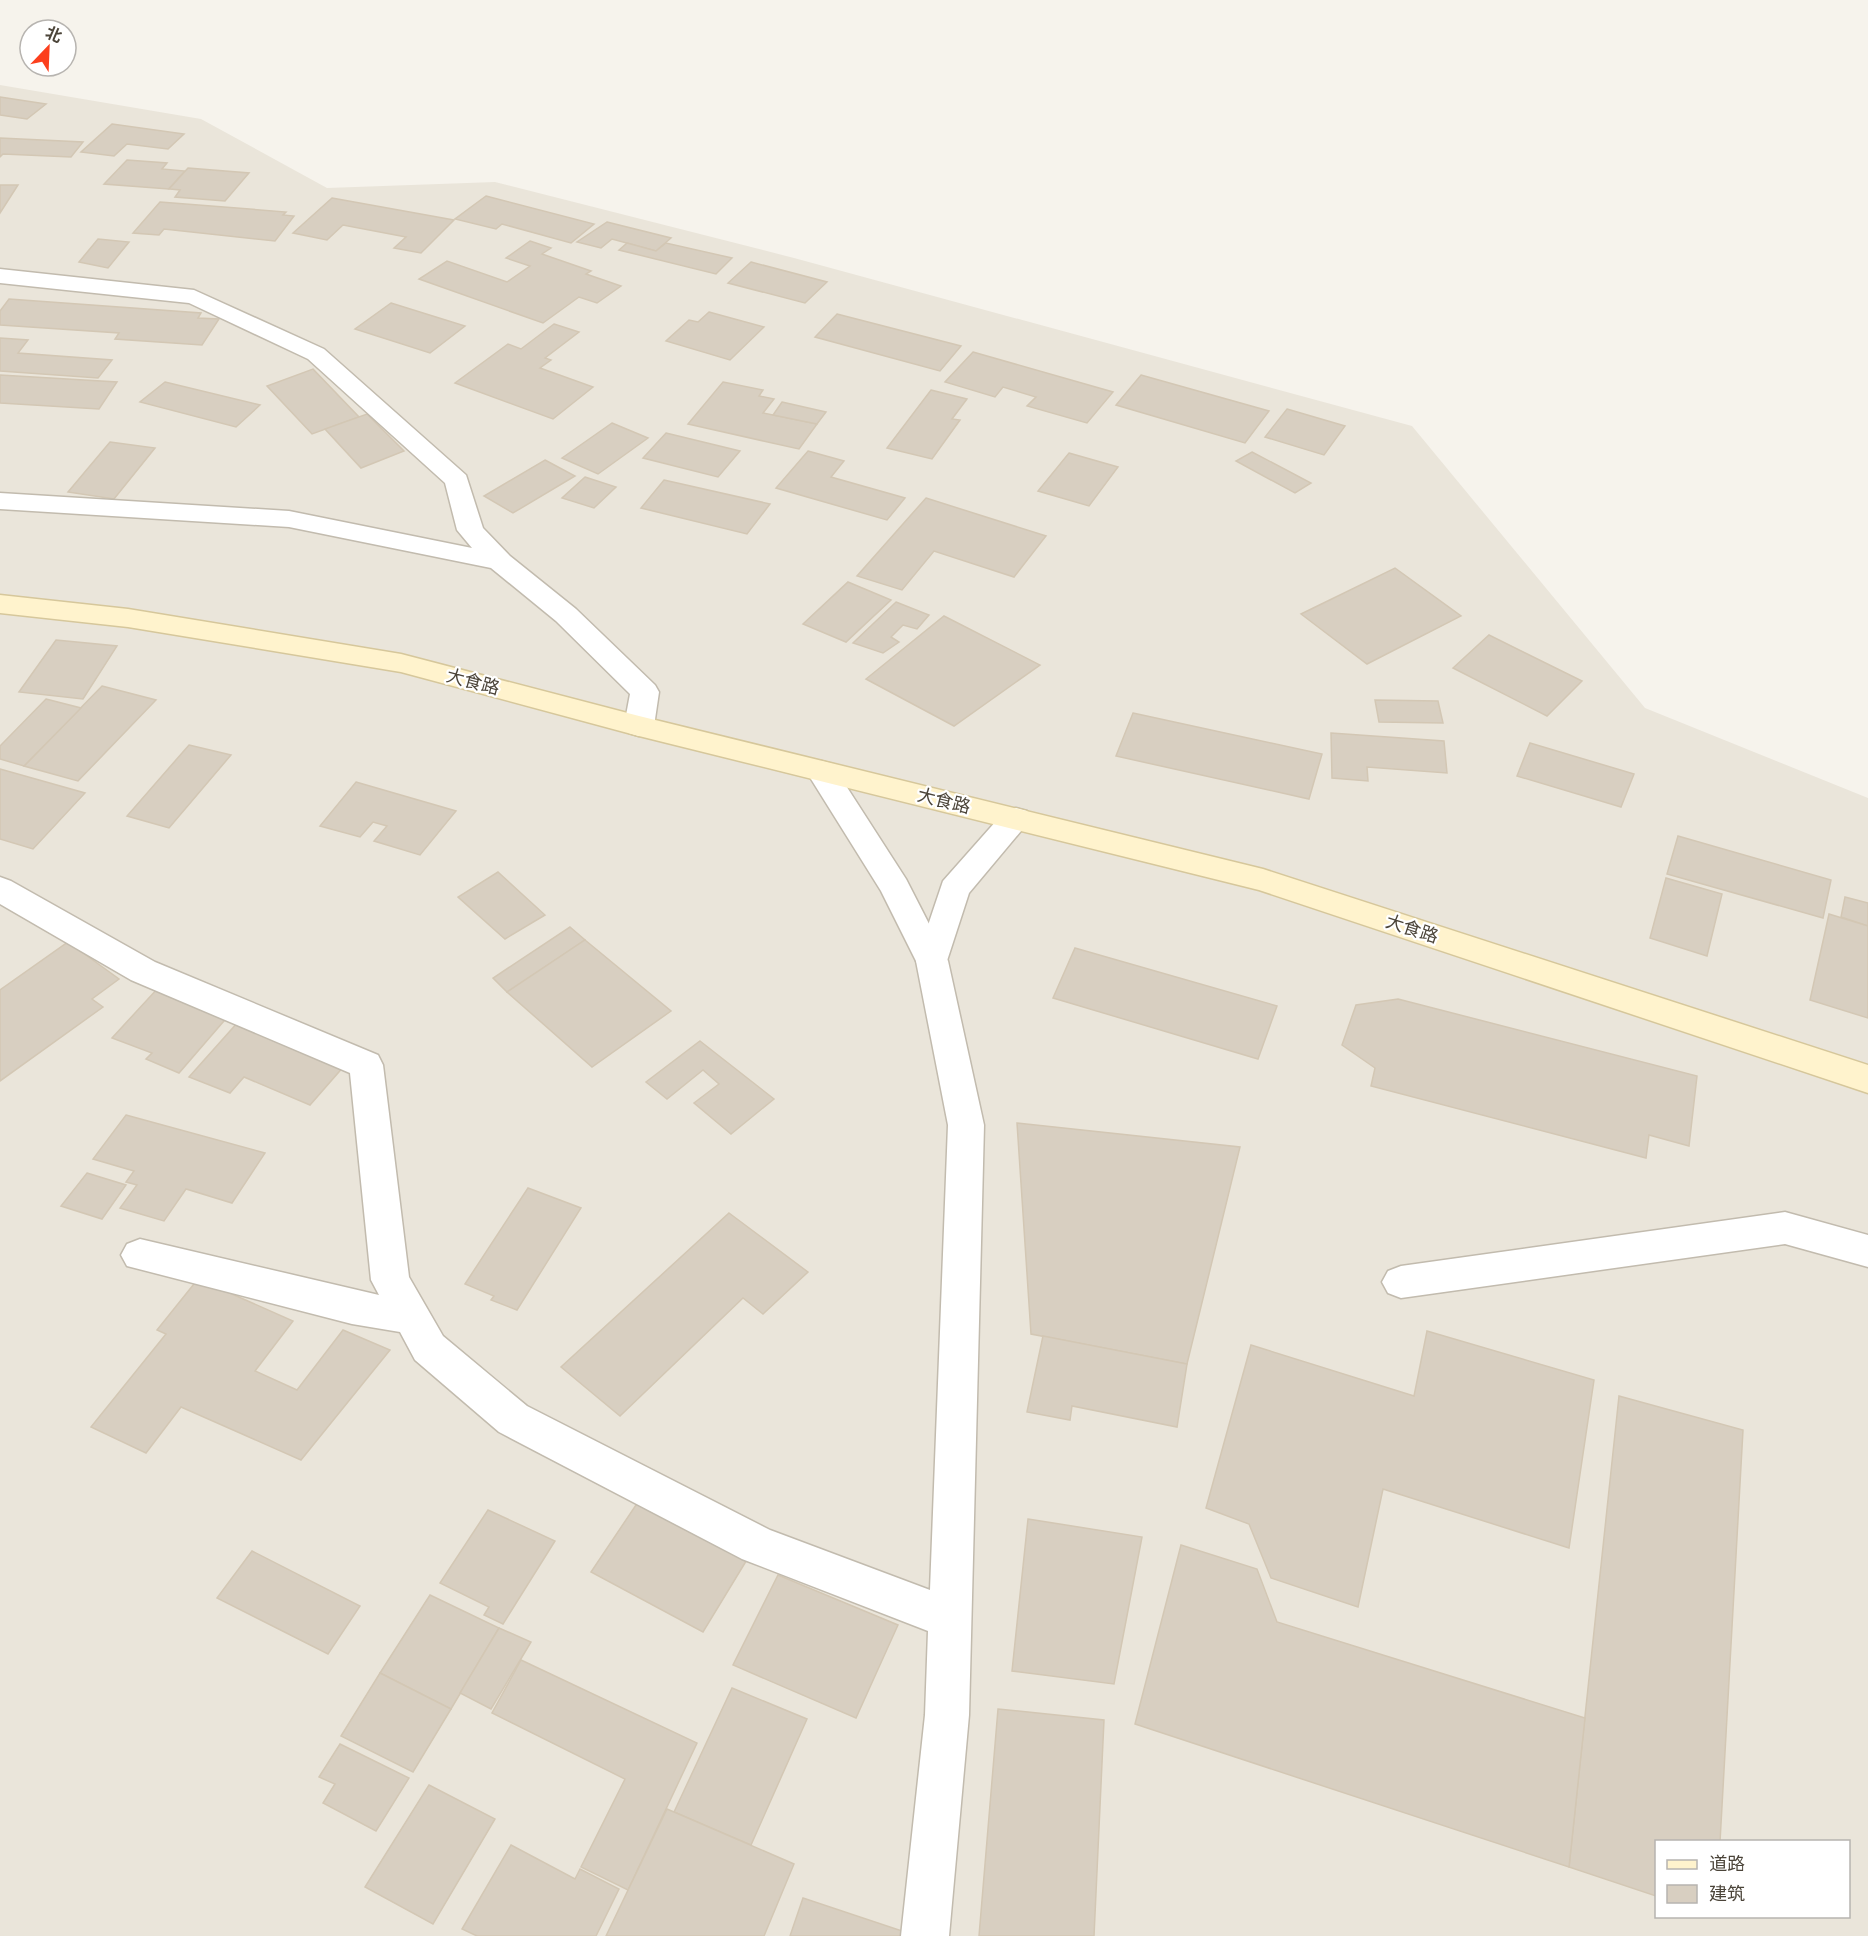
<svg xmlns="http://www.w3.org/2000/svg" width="1868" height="1936" font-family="Montserrat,'Noto Sans SC',sans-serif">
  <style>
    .residential { fill: #eae5da; fill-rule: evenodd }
    .building { fill: #d8cfc1; stroke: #d3c7b4; stroke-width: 1.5 }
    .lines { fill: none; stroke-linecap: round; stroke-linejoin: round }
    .lane-casing { stroke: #c2bbae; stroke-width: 3 }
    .street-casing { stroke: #c2bbae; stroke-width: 3 }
    .secondary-casing { stroke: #d6c79b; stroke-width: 3 }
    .lane { fill: #fff; fill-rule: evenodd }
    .street { fill: #fff; fill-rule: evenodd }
    .secondary { fill: #fff3cd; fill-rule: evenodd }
    .labels { text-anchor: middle; stroke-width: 4.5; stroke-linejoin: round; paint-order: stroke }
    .street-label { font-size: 18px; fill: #4b4439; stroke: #fff }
  </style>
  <rect width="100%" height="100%" fill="#f6f3ec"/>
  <path class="residential" d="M0 85 201 119 327 188 495 182 794 258 1412 426 1645 708 1868 798V1936H0ZM1656 1842H1848V1916H1656Z"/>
  <g class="building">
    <path d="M0 97 46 104 27 119 0 115Z"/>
    <path d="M112 124 184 134 168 149 127 144 114 156 81 152Z"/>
    <path d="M0 138 83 142 71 157 3 154 0 157Z"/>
    <path d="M127 160 167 163 162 169 185 171 169 189 104 184Z"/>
    <path d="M188 168 249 173 225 201 175 197 180 190 169 189Z"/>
    <path d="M0 185H18L0 213Z"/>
    <path d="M486 196 594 224 571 243 502 224 496 229 455 219Z"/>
    <path d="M332 198 454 220 421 253 394 248 406 237 343 225 327 240 293 233Z"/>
    <path d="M160 202 286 212 283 215 294 216 275 241 164 229 159 235 133 233Z"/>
    <path d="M607 222 671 238 656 251 612 239 601 248 577 242Z"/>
    <path d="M98 239 129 242 108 268 79 262Z"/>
    <path d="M530 241 551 248 542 254 591 271 586 274 621 286 597 303 579 297 543 323 419 279 447 261 507 282 530 266 506 258Z"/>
    <path d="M627 243 656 251 666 243 732 258 716 274 619 250Z"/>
    <path d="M751 262 827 282 805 303 728 283Z"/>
    <path d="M9 299 201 313 198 318 219 319 202 345 115 339 119 333 0 325V311Z"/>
    <path d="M391 303 465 326 430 353 355 329Z"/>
    <path d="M709 312 764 327 730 360 666 341 689 320 698 322Z"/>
    <path d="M837 314 961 346 940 371 815 337Z"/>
    <path d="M554 324 579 332 545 358 551 360 540 368 593 387 553 419 455 383 508 344 521 349Z"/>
    <path d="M0 338 28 340 18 353 112 360 98 378 0 371Z"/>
    <path d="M973 352 1113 392 1087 423 1027 406 1036 397 1003 387 995 397 945 382Z"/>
    <path d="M313 369 359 417 312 434 267 386Z"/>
    <path d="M0 375 117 382 99 409 0 403Z"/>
    <path d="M1141 375 1269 411 1245 443 1116 405Z"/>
    <path d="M165 382 260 405 236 427 140 402Z"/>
    <path d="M723 382 763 390 759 396 774 399 763 413 817 424 799 449 688 424Z"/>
    <path d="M931 390 967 399 952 419 960 420 932 459 887 448Z"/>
    <path d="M782 402 826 412 817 424 773 415Z"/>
    <path d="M1287 409 1345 426 1324 455 1265 437Z"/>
    <path d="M367 414 404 451 361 468 325 429Z"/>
    <path d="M612 423 648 438 598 474 562 458Z"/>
    <path d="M666 433 740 451 718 477 643 458Z"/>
    <path d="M110 442 155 448 114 499 68 492Z"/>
    <path d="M808 451 844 461 831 477 905 498 887 520 776 488Z"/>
    <path d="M1252 452 1311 483 1295 493 1236 461Z"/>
    <path d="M1069 453 1118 467 1089 506 1038 491Z"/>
    <path d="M545 460 575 476 513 513 484 496Z"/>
    <path d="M585 477 616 487 594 508 562 498Z"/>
    <path d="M664 480 770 504 747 534 641 508Z"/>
    <path d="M926 498 1046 536 1014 577 934 551 902 590 857 576Z"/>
    <path d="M1395 568 1461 616 1367 664 1301 614Z"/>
    <path d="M848 582 891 600 846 642 803 624Z"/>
    <path d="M896 602 929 615 917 629 903 625 891 637 899 642 883 653 853 643Z"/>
    <path d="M944 616 1040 665 954 726 866 679Z"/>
    <path d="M1489 635 1582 681 1547 716 1453 668Z"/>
    <path d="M56 640 117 646 83 699 19 692Z"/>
    <path d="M102 686 156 700 78 781 24 766Z"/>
    <path d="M46 699 81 708 24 766 0 759V746Z"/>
    <path d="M1375 700 1438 701 1443 723 1379 722Z"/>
    <path d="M1133 713 1322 754 1309 799 1116 756Z"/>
    <path d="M1331 733 1444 741 1447 773 1367 767 1368 781 1332 778Z"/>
    <path d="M1530 743 1634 774 1621 807 1517 776Z"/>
    <path d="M189 745 231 755 169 828 127 816Z"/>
    <path d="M0 769 85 793 33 849 0 839Z"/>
    <path d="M356 782 456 811 420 855 374 841 387 826 373 822 360 837 320 826Z"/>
    <path d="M1678 836 1831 880 1823 918 1667 874Z"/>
    <path d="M498 872 545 915 505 939 458 897Z"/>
    <path d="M1666 878 1722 894 1707 956 1650 938Z"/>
    <path d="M1845 897 1868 903V926L1841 917Z"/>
    <path d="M1829 914 1868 926V1018L1810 1000Z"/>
    <path d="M570 927 585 940 507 992 493 978Z"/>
    <path d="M585 940 671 1011 592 1067 507 992Z"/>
    <path d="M68 942 119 979 92 999 103 1007 0 1081V990Z"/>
    <path d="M1075 948 1277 1006 1258 1059 1053 998Z"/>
    <path d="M158 988 230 1014 179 1073 146 1059 152 1053 112 1038Z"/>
    <path d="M1398 999 1697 1076 1689 1146 1649 1135 1646 1158 1371 1086 1375 1068 1342 1045 1356 1005Z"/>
    <path d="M239 1021 345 1065 310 1105 244 1077 230 1093 189 1077Z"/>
    <path d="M700 1041 774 1099 731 1134 694 1103 719 1084 703 1070 667 1099 646 1082Z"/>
    <path d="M126 1115 265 1153 232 1203 186 1189 164 1221 120 1208 137 1185 126 1182 134 1171 93 1159Z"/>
    <path d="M1017 1123 1240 1147 1187 1364 1031 1334Z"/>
    <path d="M87 1173 126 1185 102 1219 61 1206Z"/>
    <path d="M528 1188 581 1208 517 1310 491 1300 494 1296 465 1284Z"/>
    <path d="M729 1213 808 1272 763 1314 743 1298 620 1416 561 1367Z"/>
    <path d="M198 1279 293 1321 255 1371 297 1390 343 1330 390 1350 301 1460 181 1407 146 1453 91 1427 166 1334 157 1330Z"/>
    <path d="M1427 1331 1594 1380 1569 1548 1383 1489 1358 1607 1271 1578 1249 1524 1206 1508 1251 1345 1414 1396Z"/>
    <path d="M1043 1336 1187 1364 1177 1427 1072 1406 1070 1420 1027 1412Z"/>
    <path d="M1619 1396 1743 1430 1720 1842H1656V1896L1569 1867Z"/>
    <path d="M638 1502 748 1558 703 1632 591 1572Z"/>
    <path d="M488 1510 555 1541 503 1624 484 1615 489 1607 440 1583Z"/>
    <path d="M1028 1519 1142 1537 1114 1684 1012 1671Z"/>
    <path d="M1181 1545 1257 1569 1277 1622 1585 1718 1569 1867 1135 1724Z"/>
    <path d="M252 1551 360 1606 328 1654 217 1598Z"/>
    <path d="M778 1575 898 1625 856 1718 733 1665Z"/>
    <path d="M430 1595 499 1628 451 1709 380 1673Z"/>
    <path d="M499 1628 531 1642 491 1709 460 1693Z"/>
    <path d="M521 1660 697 1743 628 1890 581 1867 625 1779 492 1713Z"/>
    <path d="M380 1673 451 1709 413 1772 341 1736Z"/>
    <path d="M732 1688 807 1719 751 1845 674 1812Z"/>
    <path d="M998 1709 1104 1720 1094 1936H979Z"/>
    <path d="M340 1744 409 1778 376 1831 323 1803 335 1784 319 1777Z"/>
    <path d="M429 1785 495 1819 433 1924 365 1887Z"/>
    <path d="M667 1809 794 1864 764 1936H606Z"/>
    <path d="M511 1845 575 1879 580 1869 619 1889 596 1936H477L462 1929Z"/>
    <path d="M803 1898 902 1931 901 1936H790Z"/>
  </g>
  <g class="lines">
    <defs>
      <g id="lane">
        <path d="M0 269 194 290 324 349 466 475 483 528 510 556 576 609 655 685 659 692 654 726 649 733 639 736 629 733 624 726 630 694 556 621 491 568 289 527 0 509V493L289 511 472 548 457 530 445 483 308 359 189 303 0 283Z"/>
        <path d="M821 761 832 764 906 879 948 961 984 1125 969 1715 949 1936H901L925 1715 928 1631 742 1559 499 1432 415 1360 400 1332 352 1324 127 1266 121 1255 127 1244 140 1239 379 1295 371 1280 350 1073 131 980 0 904V877L11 881 155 962 378 1055 383 1065 409 1277 443 1336 527 1406 770 1530 930 1590 948 1125 916 961 881 891 806 771 810 764Z"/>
        <path d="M1785 1212 1868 1235V1267L1785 1244 1401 1298 1388 1293 1382 1282 1388 1271 1401 1266Z"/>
      </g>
      <path id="street" d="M1016 808 1027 811 1031 819 969 893 944 970 932 973 920 970 916 961 943 881 1005 811Z"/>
      <path id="secondary" d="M0 595 128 609 401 654 639 716 1263 869 1868 1065V1093L1259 890 639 736 401 672 128 627 0 613Z"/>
    </defs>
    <use href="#lane" class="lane-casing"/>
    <use href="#street" class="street-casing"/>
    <use href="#secondary" class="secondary-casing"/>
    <use href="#lane" class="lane"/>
    <use href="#street" class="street"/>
    <use href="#secondary" class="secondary"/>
  </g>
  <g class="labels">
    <g class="street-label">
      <text transform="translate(473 682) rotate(15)" y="6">大食路</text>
      <text transform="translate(944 801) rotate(14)" y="6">大食路</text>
      <text transform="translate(1412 929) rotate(18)" y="6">大食路</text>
    </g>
  </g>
  <rect x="1655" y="1840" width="195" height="78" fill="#ffffff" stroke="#b7b4b0" stroke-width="1.5"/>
  <rect x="1667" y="1860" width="30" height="9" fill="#fff3cd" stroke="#b7b4b0" stroke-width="1.5"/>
  <text x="1709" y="1870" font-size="18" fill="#4b4439">道路</text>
  <rect x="1667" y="1885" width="30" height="18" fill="#d8cfc1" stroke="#b7b4b0" stroke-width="1.5"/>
  <text x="1709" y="1900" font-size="18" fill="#4b4439">建筑</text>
  <g transform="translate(48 48) rotate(23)"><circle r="28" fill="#ffffff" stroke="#b7b4b0" stroke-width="1.5"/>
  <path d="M0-4.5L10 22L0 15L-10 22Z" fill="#fc3f1d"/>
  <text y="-9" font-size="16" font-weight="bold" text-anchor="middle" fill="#4b4439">北</text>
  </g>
</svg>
